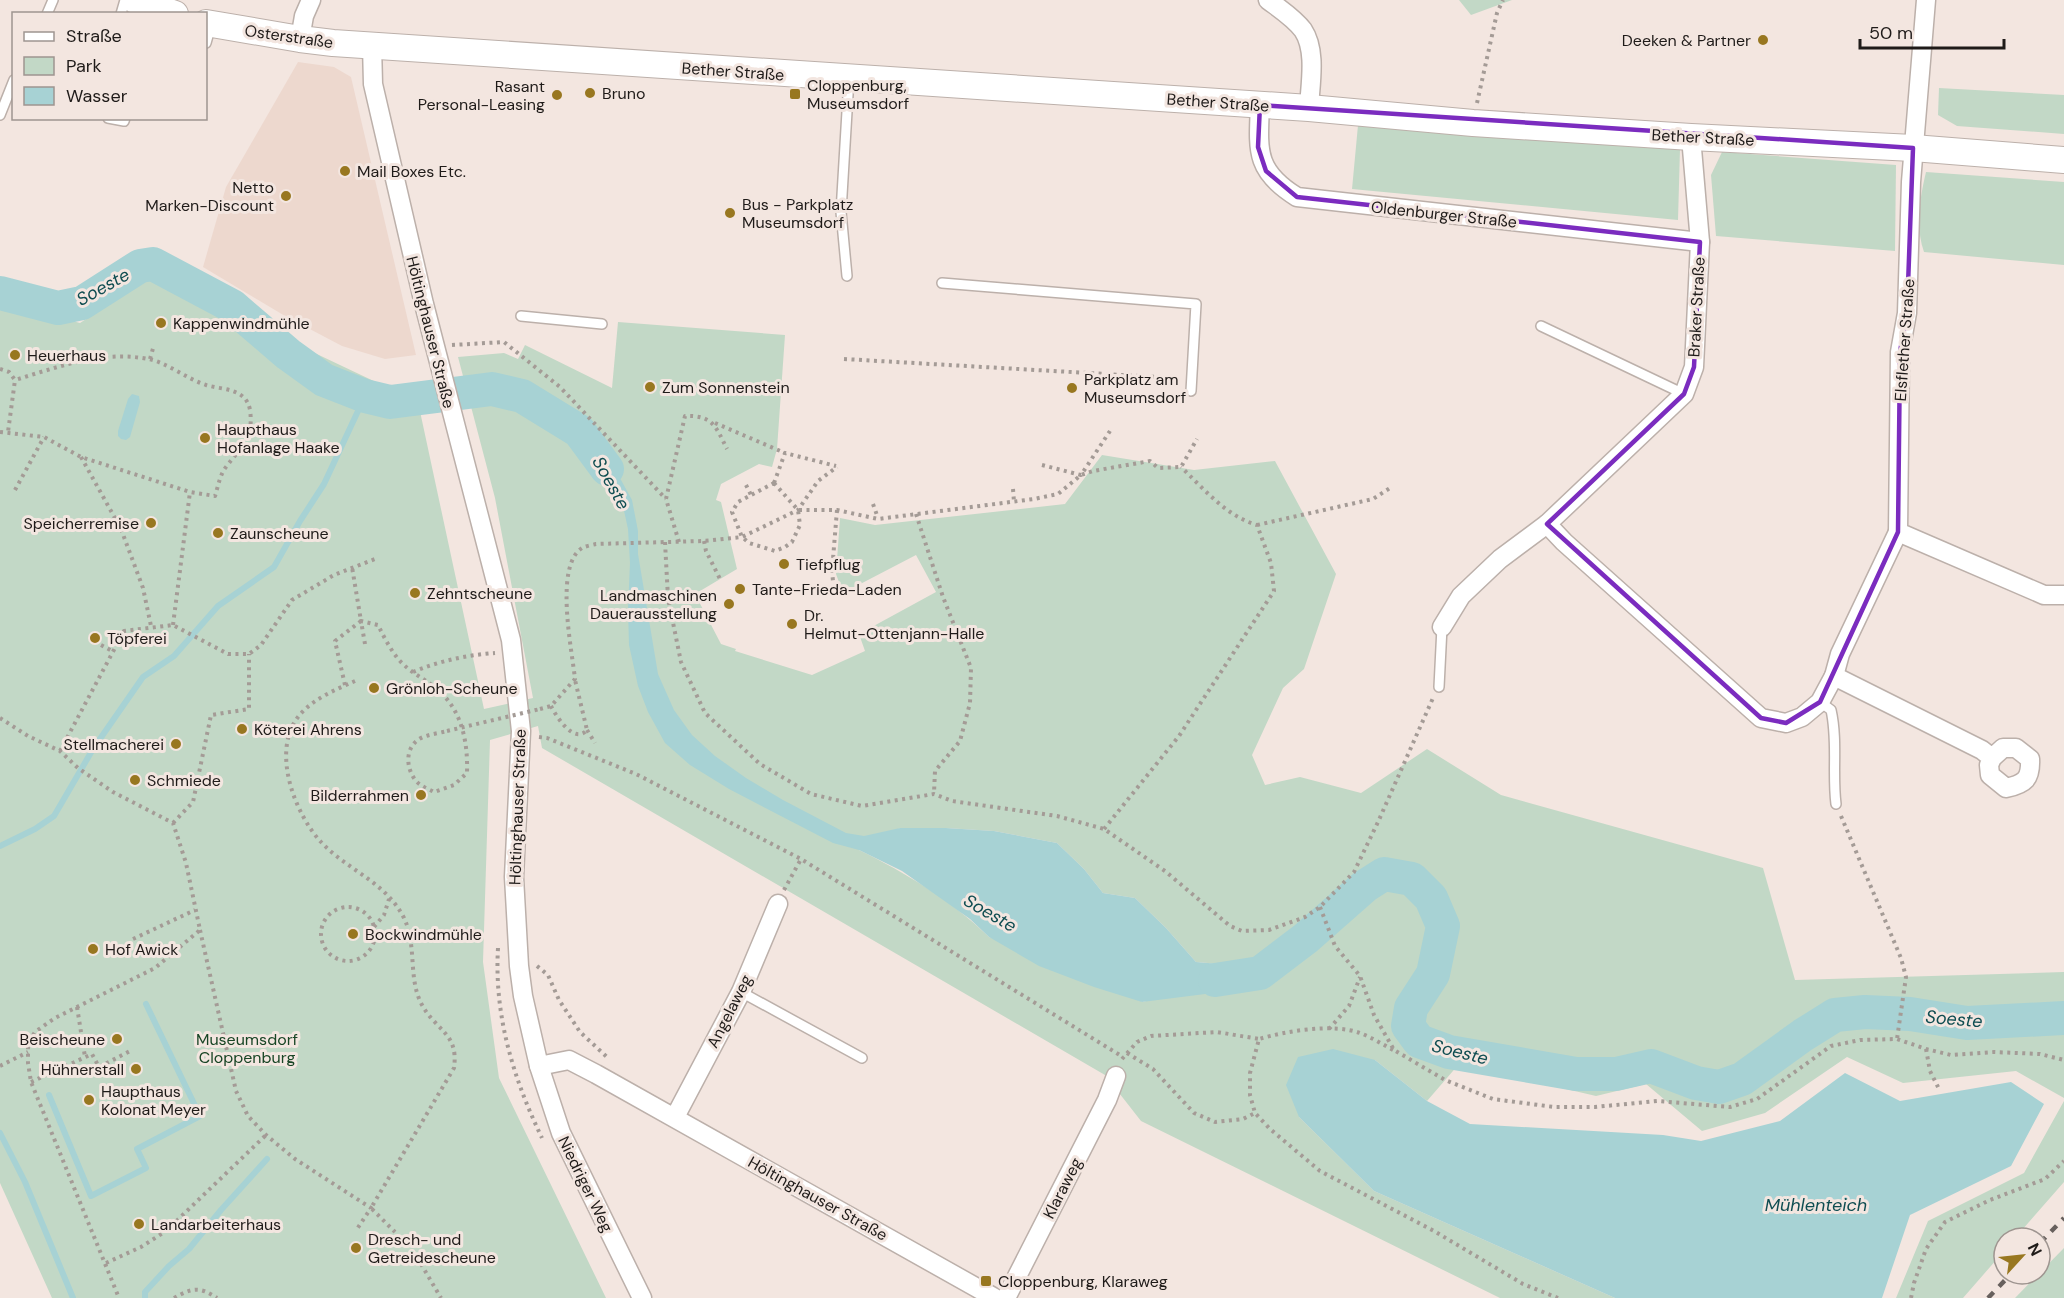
<svg xmlns="http://www.w3.org/2000/svg" width="2064" height="1298" font-family="'DM Sans',sans-serif">
  <style>
    .built { fill: #edd8ce }
    .green { fill: #c2d8c6; fill-rule: evenodd }
    .water { fill: #a7d2d4 }
    .lines { fill: none; stroke-linecap: round; stroke-linejoin: round }
    .stream { stroke: #a7d2d4; stroke-width: 6 }
    .river { stroke: #a7d2d4; stroke-width: 34 }
    .lane-casing { stroke: #bcb0aa; stroke-width: 12 }
    .street-casing { stroke: #bcb0aa; stroke-width: 21 }
    .secondary-casing { stroke: #bcb0aa; stroke-width: 28 }
    .path { stroke: #a49b96; stroke-width: 4; stroke-dasharray: 3 4.5; stroke-linecap: butt }
    .lane { stroke: #fff; stroke-width: 9 }
    .street { stroke: #fff; stroke-width: 18 }
    .secondary { stroke: #fff; stroke-width: 26 }
    .rail { stroke: #67605d; stroke-width: 4.5; stroke-dasharray: 8 8; stroke-linecap: butt }
    .path-bridge { stroke: #a49b96; stroke-width: 4; stroke-dasharray: 3 4.5; stroke-linecap: butt }
    .marked { fill: none; stroke: #7b2cbf; stroke-width: 4.5; stroke-linejoin: round }
    .poi-dot { fill: #987720; stroke: #f3e6e0; stroke-width: 2 }
    .labels { text-anchor: middle; stroke-width: 6; stroke-linejoin: round; paint-order: stroke }
    .street-label { font-size: 16px; fill: #1f1b19; stroke: #f3e6e0 }
    .poi-label { font-size: 16px; fill: #1f1b19; stroke: #f3e6e0; text-anchor: start }
    .park-label { font-size: 16px; fill: #184525; stroke: #f3e6e0 }
    .water-label { font-size: 18px; font-style: italic; fill: #0f4d51; stroke: #f3e6e0 }
  </style>
  <rect width="100%" height="100%" fill="#f3e6e0"/>
  <path class="built" d="M298 62 334 67 351 77 416 355 385 359 342 346 285 316 203 267 226 187Z"/>
  <g class="green">
    <path d="M1459 0H1512L1471 15Z"/>
    <path d="M1939 88 2064 95V134L1957 126 1938 115Z"/>
    <path d="M1358 125 1680 149 1678 220 1352 189Z"/>
    <path d="M1722 152 1896 165 1895 251 1716 236 1711 175Z"/>
    <path d="M1926 172 2064 182V265L1924 252C1915 227 1920 197 1926 172Z"/>
    <path d="M152 276 418 402 484 709 533 698 495 498 458 357 504 353 518 359 525 345 612 388 618 322 785 335 777 449 772 467 759 464 721 484 716 500 721 502 737 569 695 594 721 644 736 649 735 651 812 675 865 651 859 634 936 592 916 555 843 593 836 574 840 518 875 525 1065 504 1102 455 1194 470 1275 461 1336 574 1304 669 1283 688 1252 755 1265 785 1300 777 1361 793 1427 749 1501 795 1763 868 1795 980 2064 972V1098L2016 1071 1903 1083 1847 1057 1765 1113 1702 1131 1646 1084 1596 1096 1459 1064 1427 1101 1375 1060 1299 1117 1374 1191 1615 1298H1500L1141 1121 1105 1075 542 748 538 726 490 740 483 962 499 1078 606 1298H52L0 1183V302L80 323ZM900 828H946L994 831 1057 843 1084 869 1103 893 1135 898 1166 928 1196 962 1256 967 1143 1002 989 937C951 900 906 873 859 850Z"/>
    <path d="M2064 1101V1182L2015 1238H2004V1251L1963 1298H1896L1928 1221 2024 1173Z"/>
    <path d="M2064 1248V1298H2015Z"/>
  </g>
  <g class="water">
    <path d="M132 394 139 396 140 402 130 437 126 440 121 439 118 436V431L128 399Z"/>
    <path d="M579 431 595 446 621 480 632 500 638 531V554L658 674 674 710 692 735 715 756 746 778 783 800 846 833 864 836 900 828H946L994 831 1057 843 1084 869 1103 893 1135 898 1166 928 1196 962 1256 967 1260 973V980L1221 992 1142 1002 1094 987 1039 966 989 937 970 919 902 871 859 850 833 843 729 789 690 765 665 743 648 712 638 686 629 645 628 609 630 563 628 529 623 506 608 477Z"/>
    <path d="M1333 1049 1375 1060 1427 1101 1470 1124 1663 1135 1701 1141 1780 1121 1845 1073 1900 1101 2011 1082 2044 1104 2011 1166 1910 1215 1882 1298H1615L1374 1191 1299 1117 1286 1085 1298 1057Z"/>
  </g>
  <g class="lines">
    <g class="stream">
      <path d="M0 846 35 829 54 816 93 749 143 677 174 656 218 606 274 567 300 521 324 484 365 396"/>
      <path d="M49 1095 91 1196 146 1168 137 1149 200 1116 146 1004"/>
      <path d="M0 1133 25 1182 73 1298"/>
      <path d="M145 1298V1292L169 1266 189 1249 221 1210 267 1159"/>
    </g>
    <g class="river">
      <path d="M0 293 58 308 82 303 140 266 153 264 232 306 288 354 324 380 365 396 390 402 492 389 522 396 579 431 607 469"/>
      <path d="M1215 980 1260 973 1306 938 1365 886 1384 874 1412 879 1431 898 1443 926 1433 974 1411 1008 1408 1026 1419 1041 1449 1052 1576 1074H1616L1651 1066 1696 1083 1719 1087 1742 1079 1803 1035 1835 1015 1865 1012 1910 1014 1967 1023 2064 1018"/>
    </g>
    <defs>
      <g id="lane">
        <path d="M47 14 53 0"/>
        <path d="M121 14 125 0"/>
        <path d="M206 43 211 25"/>
        <path d="M0 115 14 80"/>
        <path d="M108 118 124 121 125 118"/>
        <path d="M847 276 841 212 849 78"/>
        <path d="M942 283 1196 304 1191 391"/>
        <path d="M521 316 602 324"/>
        <path d="M1541 326 1684 394"/>
        <path d="M1439 687 1442 627"/>
        <path d="M1820 702 1831 710C1838 741 1832 773 1836 804"/>
        <path d="M741 992 862 1058"/>
      </g>
      <g id="street">
        <path d="M1268 0C1280 9 1294 18 1303 30 1317 51 1310 85 1309 108"/>
        <path d="M1926 0 1911 182 1907 313 1900 352 1898 532 2044 595H2064"/>
        <path d="M300 39 304 16 311 0"/>
        <path d="M372 45 373 84 424 304 511 640 521 731 514 877 519 966 523 996 539 1066 561 1133 642 1298"/>
        <path d="M1260 105C1258 151 1255 171 1297 197L1700 242"/>
        <path d="M1691 137 1700 242 1694 367 1684 394 1547 524 1564 542 1761 718 1786 723 1802 717 1820 702 1834 676 1840 654 1898 532"/>
        <path d="M1442 627 1461 596 1500 559 1547 524"/>
        <path d="M1834 676 1982 750 1992 758 1989 765 1990 775 2006 788C2025 784 2031 779 2030 759L2016 748H2003L1992 758"/>
        <path d="M539 1066 569 1060 596 1074 995 1298"/>
        <path d="M675 1117 741 992 778 904"/>
        <path d="M1006 1298 1107 1100 1116 1076"/>
      </g>
      <g id="secondary">
        <path d="M135 0 175 14"/>
        <path d="M206 23 300 39 333 43 1309 108 1473 123 1691 137 1913 148 2064 160"/>
      </g>
    </defs>
    <use href="#lane" class="lane-casing"/>
    <use href="#street" class="street-casing"/>
    <use href="#secondary" class="secondary-casing"/>
    <g class="path">
      <path d="M1477 103 1497 13 1503 0"/>
      <path d="M452 345 504 342 560 387 666 499"/>
      <path d="M150 359 154 345"/>
      <path d="M844 359 1158 377"/>
      <path d="M0 369 9 372 15 380 8 432"/>
      <path d="M715 423 785 453"/>
      <path d="M0 432 44 437 81 457 190 492 215 496C218 487 220 474 226 467 241 447 254 439 250 410 246 388 223 390 206 385 187 379 166 362 148 359 102 350 58 367 15 380"/>
      <path d="M81 457 121 529 143 588 151 626"/>
      <path d="M1042 465 1081 475 1110 431"/>
      <path d="M774 483 798 510 800 525 792 542 785 547 775 551 749 543 742 537 732 512 738 502Z"/>
      <path d="M774 483 785 453 836 466"/>
      <path d="M746 485 751 495"/>
      <path d="M1013 489 1014 502"/>
      <path d="M15 490 44 437"/>
      <path d="M873 504 878 518"/>
      <path d="M799 510H837L878 519 1034 499 1058 494 1081 475 1093 471 1150 461 1158 468 1181 467 1197 439"/>
      <path d="M837 510 832 571 833 581 840 597"/>
      <path d="M916 514 943 597 971 668 970 703 960 741 935 771 934 793"/>
      <path d="M1257 525 1373 499 1390 488"/>
      <path d="M704 541 706 551 720 579"/>
      <path d="M665 542 668 598 681 662 705 713 760 764 811 794 862 806 934 794 952 801 1057 816 1104 829 1165 871 1230 926 1242 931 1269 930 1305 917 1320 907 1354 872 1378 822 1433 698"/>
      <path d="M679 542 666 499 685 416C713 415 716 427 727 449"/>
      <path d="M173 625 190 492"/>
      <path d="M365 644 361 621 378 625C384 637 391 651 400 661 411 673 425 679 437 689 462 710 468 742 467 773L454 785 434 792C429 789 422 787 417 782 405 769 404 745 423 737 431 734 440 733 447 731"/>
      <path d="M101 645 114 652"/>
      <path d="M413 672C439 661 467 655 495 653"/>
      <path d="M355 681C335 690 312 699 298 717 271 752 295 814 321 842 347 870 386 882 404 918 417 945 408 977 421 1003 435 1031 459 1032 454 1068L371 1208 395 1232"/>
      <path d="M345 685 335 641 361 621 352 567"/>
      <path d="M551 706C556 716 574 745 587 730L575 680"/>
      <path d="M540 709 551 706 575 679C572 650 554 566 582 548 586 546 592 545 596 544L704 541 742 537 798 510 818 481 837 467"/>
      <path d="M0 718 28 736 60 751 78 768 113 792 173 823 186 863 200 930 155 968 55 1018 35 1032 28 1044V1063L31 1082 119 1298"/>
      <path d="M587 730 595 743"/>
      <path d="M539 737 547 738 636 774 801 859 1123 1057"/>
      <path d="M60 751 124 631 173 625 228 654H249L261 645 292 600 334 575 375 559"/>
      <path d="M1841 816 1901 958 1906 977 1897 1039"/>
      <path d="M173 823 193 802 211 715 249 709V654"/>
      <path d="M1104 829 1179 736 1274 591 1271 563 1257 525C1226 516 1204 489 1181 467"/>
      <path d="M784 890 801 859"/>
      <circle cx="348" cy="934" r="27"/>
      <path d="M1320 907 1335 946 1360 976 1374 1015 1394 1050 1445 1080 1493 1099 1554 1107H1595L1657 1101 1730 1107 1757 1099 1831 1046 1860 1040 1897 1039 1926 1049 1951 1055 1994 1052 2040 1054 2064 1060"/>
      <path d="M374 927 384 915 389 899"/>
      <path d="M200 930 236 1091 248 1116 266 1135 295 1159 371 1208 357 1229"/>
      <path d="M133 939 195 910"/>
      <path d="M498 948C494 1015 513 1078 542 1138"/>
      <path d="M537 966 548 975 559 1000 580 1032 608 1058"/>
      <path d="M77 1007 85 1057"/>
      <path d="M1329 1029 1349 1006 1360 977"/>
      <path d="M1926 1049 1930 1071 1940 1091"/>
      <path d="M1393 1050C1382 1044 1371 1037 1360 1033 1333 1023 1286 1031 1259 1039L1250 1073V1095L1255 1113 1270 1129 1320 1171 1434 1231 1523 1284 1558 1298"/>
      <path d="M1127 1053 1153 1069 1194 1113 1215 1122 1243 1119 1255 1113"/>
      <path d="M1122 1059 1137 1042 1151 1036 1217 1032 1259 1039"/>
      <path d="M0 1066 28 1052"/>
      <path d="M31 1082 92 1054 99 1067 132 1050"/>
      <path d="M106 1263 141 1247 166 1231 266 1135"/>
      <path d="M421 1264 441 1298"/>
      <path d="M174 1298C192 1288 199 1286 217 1298"/>
      <path d="M1911 1298 1914 1283 1926 1249 1945 1222 1990 1200 2045 1179 2064 1161"/>
    </g>
    <use href="#lane" class="lane"/>
    <use href="#street" class="street"/>
    <use href="#secondary" class="secondary"/>
    <g class="rail">
      <path d="M2040 1243 2064 1218"/>
      <path d="M1988 1298 2011 1274"/>
    </g>
    <path class="path-bridge" d="M447 731 540 709"/>
  </g>
  <path class="marked" d="M1260 105 1913 148 1907 313 1900 352 1898 532 1820 702 1786 723 1761 718 1547 524 1684 394 1694 367 1700 242 1297 197 1266 171 1258 147Z"/>
  <g class="poi-dot">
    <circle cx="1763" cy="40" r="6"/>
    <circle cx="590" cy="93" r="6"/>
    <rect x="789" y="88" width="12" height="12" rx="3"/>
    <circle cx="557" cy="95" r="6"/>
    <circle cx="345" cy="171" r="6"/>
    <circle cx="286" cy="196" r="6"/>
    <circle cx="730" cy="213" r="6"/>
    <circle cx="161" cy="323" r="6"/>
    <circle cx="15" cy="355" r="6"/>
    <circle cx="650" cy="387" r="6"/>
    <circle cx="1072" cy="388" r="6"/>
    <circle cx="205" cy="438" r="6"/>
    <circle cx="151" cy="523" r="6"/>
    <circle cx="218" cy="533" r="6"/>
    <circle cx="784" cy="564" r="6"/>
    <circle cx="740" cy="589" r="6"/>
    <circle cx="415" cy="593" r="6"/>
    <circle cx="729" cy="604" r="6"/>
    <circle cx="792" cy="624" r="6"/>
    <circle cx="95" cy="638" r="6"/>
    <circle cx="374" cy="688" r="6"/>
    <circle cx="242" cy="729" r="6"/>
    <circle cx="176" cy="744" r="6"/>
    <circle cx="135" cy="780" r="6"/>
    <circle cx="421" cy="795" r="6"/>
    <circle cx="353" cy="934" r="6"/>
    <circle cx="93" cy="949" r="6"/>
    <circle cx="117" cy="1039" r="6"/>
    <circle cx="136" cy="1069" r="6"/>
    <circle cx="89" cy="1100" r="6"/>
    <circle cx="139" cy="1224" r="6"/>
    <circle cx="356" cy="1248" r="6"/>
    <rect x="980" y="1275" width="12" height="12" rx="3"/>
  </g>
  <g class="labels">
    <g class="street-label">
      <text transform="translate(289 36) rotate(8)" y="6">Osterstraße</text>
      <text transform="translate(733 71) rotate(4)" y="6">Bether Straße</text>
      <text transform="translate(1218 102) rotate(4)" y="6">Bether Straße</text>
      <text transform="translate(1703 137) rotate(3)" y="6">Bether Straße</text>
      <text transform="translate(1444 214) rotate(6)" y="6">Oldenburger Straße</text>
      <text transform="translate(1696 307) rotate(-87)" y="6">Braker Straße</text>
      <text transform="translate(431 332) rotate(76)" y="6">Höltinghauser Straße</text>
      <text transform="translate(1904 340) rotate(-86)" y="6">Elsflether Straße</text>
      <text transform="translate(517 807) rotate(-88)" y="6">Höltinghauser Straße</text>
      <text transform="translate(729 1011) rotate(-63)" y="6">Angelaweg</text>
      <text transform="translate(586 1184) rotate(64)" y="6">Niedriger Weg</text>
      <text transform="translate(1062 1188) rotate(-63)" y="6">Klaraweg</text>
      <text transform="translate(818 1198) rotate(29)" y="6">Höltinghauser Straße</text>
    </g>
    <g class="poi-label">
      <text x="1751" y="46" text-anchor="end">Deeken &amp; Partner</text>
      <text x="807" y="91">Cloppenburg,<tspan x="807" dy="18">Museumsdorf</tspan></text>
      <text x="545" y="92" text-anchor="end">Rasant<tspan x="545" dy="18">Personal-Leasing</tspan></text>
      <text x="602" y="99">Bruno</text>
      <text x="357" y="177">Mail Boxes Etc.</text>
      <text x="274" y="193" text-anchor="end">Netto<tspan x="274" dy="18">Marken-Discount</tspan></text>
      <text x="742" y="210">Bus - Parkplatz<tspan x="742" dy="18">Museumsdorf</tspan></text>
      <text x="173" y="329">Kappenwindmühle</text>
      <text x="27" y="361">Heuerhaus</text>
      <text x="1084" y="385">Parkplatz am<tspan x="1084" dy="18">Museumsdorf</tspan></text>
      <text x="662" y="393">Zum Sonnenstein</text>
      <text x="217" y="435">Haupthaus<tspan x="217" dy="18">Hofanlage Haake</tspan></text>
      <text x="139" y="529" text-anchor="end">Speicherremise</text>
      <text x="230" y="539">Zaunscheune</text>
      <text x="796" y="570">Tiefpflug</text>
      <text x="752" y="595">Tante-Frieda-Laden</text>
      <text x="427" y="599">Zehntscheune</text>
      <text x="717" y="601" text-anchor="end">Landmaschinen<tspan x="717" dy="18">Dauerausstellung</tspan></text>
      <text x="804" y="621">Dr.<tspan x="804" dy="18">Helmut-Ottenjann-Halle</tspan></text>
      <text x="107" y="644">Töpferei</text>
      <text x="386" y="694">Grönloh-Scheune</text>
      <text x="254" y="735">Köterei Ahrens</text>
      <text x="164" y="750" text-anchor="end">Stellmacherei</text>
      <text x="147" y="786">Schmiede</text>
      <text x="409" y="801" text-anchor="end">Bilderrahmen</text>
      <text x="365" y="940">Bockwindmühle</text>
      <text x="105" y="955">Hof Awick</text>
      <text x="105" y="1045" text-anchor="end">Beischeune</text>
      <text x="124" y="1075" text-anchor="end">Hühnerstall</text>
      <text x="101" y="1097">Haupthaus<tspan x="101" dy="18">Kolonat Meyer</tspan></text>
      <text x="151" y="1230">Landarbeiterhaus</text>
      <text x="368" y="1245">Dresch- und<tspan x="368" dy="18">Getreidescheune</tspan></text>
      <text x="998" y="1287">Cloppenburg, Klaraweg</text>
    </g>
    <g class="park-label">
      <text x="247" y="1045">Museumsdorf<tspan x="247" dy="18">Cloppenburg</tspan></text>
    </g>
    <g class="water-label">
      <text transform="translate(103 287) rotate(-29)" y="6">Soeste</text>
      <text transform="translate(611 483) rotate(61)" y="6">Soeste</text>
      <text transform="translate(990 913) rotate(30)" y="6">Soeste</text>
      <text transform="translate(1954 1019) rotate(5)" y="6">Soeste</text>
      <text transform="translate(1460 1052) rotate(14)" y="6">Soeste</text>
      <text x="1816" y="1211">Mühlenteich</text>
    </g>
  </g>
  <rect x="12" y="12" width="195" height="108" fill="#f3e6e0" stroke="#9e9590" stroke-width="1.5"/>
  <rect x="24" y="32" width="30" height="9" fill="#ffffff" stroke="#9e9590" stroke-width="1.5"/>
  <text x="66" y="42" font-size="18" fill="#1f1b19">Straße</text>
  <rect x="24" y="57" width="30" height="18" fill="#c2d8c6" stroke="#9e9590" stroke-width="1.5"/>
  <text x="66" y="72" font-size="18" fill="#1f1b19">Park</text>
  <rect x="24" y="87" width="30" height="18" fill="#a7d2d4" stroke="#9e9590" stroke-width="1.5"/>
  <text x="66" y="102" font-size="18" fill="#1f1b19">Wasser</text>
  <g transform="translate(2022 1256) rotate(63)"><circle r="28" fill="#f3e6e0" stroke="#9e9590" stroke-width="1.5"/>
  <path d="M0-4.5L10 22L0 15L-10 22Z" fill="#987720"/>
  <text y="-9" font-size="16" font-weight="bold" text-anchor="middle" fill="#1f1b19">N</text>
  </g>
  <path d="M1860 39v9h144v-9" fill="none" stroke="#1f1b19" stroke-width="3"/>
  <text x="1869" y="39" font-size="18" fill="#1f1b19" stroke="#f3e6e0" stroke-width="4.5" paint-order="stroke">50 m</text>
</svg>
